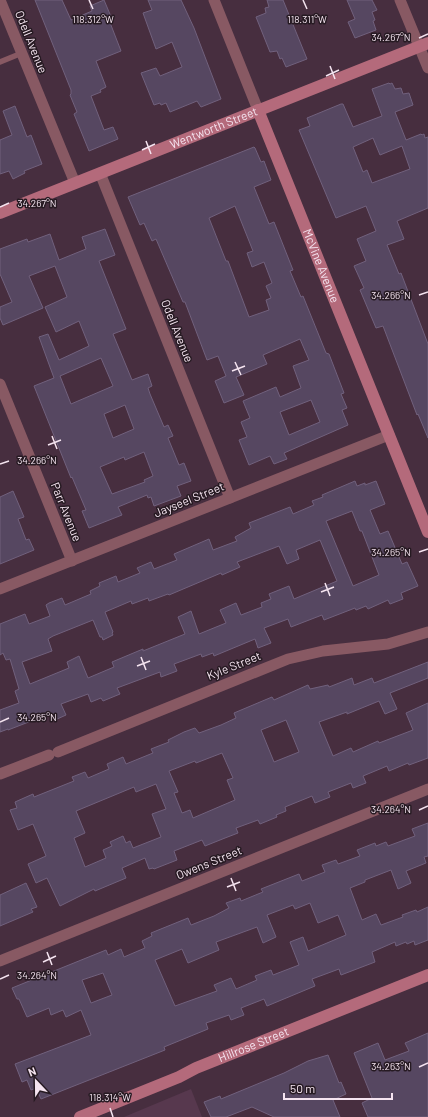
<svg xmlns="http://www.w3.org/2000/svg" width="428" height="1117" font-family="Barlow,sans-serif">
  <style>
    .built { fill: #57384e }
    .building { fill: #564761; stroke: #71617d; fill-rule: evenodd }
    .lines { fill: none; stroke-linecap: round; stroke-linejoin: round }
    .lane { stroke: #885963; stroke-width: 5.5 }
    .street { stroke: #885963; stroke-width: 11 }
    .secondary { stroke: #b46a7b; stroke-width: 12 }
    .ticks { fill: none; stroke: #f5e4f0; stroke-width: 1.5 }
    .labels { text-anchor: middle; stroke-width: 3; stroke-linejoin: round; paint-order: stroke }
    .street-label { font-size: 12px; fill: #f5e4f0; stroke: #261a22 }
    .ticks-label { font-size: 10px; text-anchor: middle; fill: #f5e4f0; stroke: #261a22; stroke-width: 3; stroke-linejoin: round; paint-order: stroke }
  </style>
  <rect width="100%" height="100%" fill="#472e3f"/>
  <path class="built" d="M191 1089 202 1117H124Z"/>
  <g class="building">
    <path d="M35 0H62L71 20 92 11 90 6 104 0 112 19 109 20 121 51 96 61 106 87 100 90 101 92 91 96 104 130 113 127 118 139 89 151 74 114 77 112 70 95 71 94V90Z"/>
    <path d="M148 0H181L194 28 221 99 201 107 197 101 170 112 166 103 161 105 160 103 154 105 141 73 156 68 160 76 182 67 172 42 156 49 143 13 152 10Z"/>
    <path d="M267 0H283L307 59 286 67 282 58 280 59 277 51 270 52 256 17 266 13 265 8 269 7Z"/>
    <path d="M347 0H372L377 10 372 12 375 20 373 21 376 30 355 38 348 22 355 19Z"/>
    <path d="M389 83 390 84 392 83 395 89 401 88 403 94 409 93 413 105 395 112 406 140 421 134 422 135 424 134 425 138 428 137V208L397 221 404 239 387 245 399 274 401 273 428 344V438L418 414 417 415 383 326 376 328 360 290 364 288 354 266 366 261 357 239 376 231 366 206 336 218 299 130 310 126 307 118 341 104H343L353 127 382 116 372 89ZM373 138 380 155 402 146 410 169 372 183 367 170 363 172 353 147Z"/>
    <path d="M15 106 27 137 31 135 42 164 24 171 25 173 13 179 9 171 0 174V140L12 135 3 111Z"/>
    <path d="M254 147 255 148 261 162 264 161 271 180 254 187 269 224 274 222 293 270 290 271 301 297 303 296 326 353 329 354 344 393 341 394 347 408 342 410 348 425 284 453 287 459 274 464 270 456 249 465 239 440 247 437 241 422 250 418 243 401 276 387 280 397 301 388 293 366 309 360 300 339 263 355 267 364 236 377 244 395 224 403 215 381 226 376 218 356 207 360 185 302H183L156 239 152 241 144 223 140 225 128 197ZM235 206 253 251 247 253 252 267 264 262 272 283 266 286 271 298 266 300 269 310 249 317 228 261H226L209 218ZM311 400 320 422 289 435 280 412Z"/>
    <path d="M105 229 115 255 99 261 126 329 113 334 132 380 148 374 152 386 148 388 150 394 164 427 168 425 173 436 168 438 179 465 184 463 191 481 177 486 181 496 154 506 151 497 148 498 147 495 118 507 122 515 89 528 82 511 86 510 72 477 71 478 34 386 54 378 39 337 48 334 59 360 89 346 79 321 56 332 45 307 67 297 55 266 29 276 43 308 3 325 0 318V307L12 302 0 274V249L27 239 28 242 50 234 59 260 86 249 82 237ZM101 358 113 386 71 404 60 376ZM125 405 134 429 113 438 104 414ZM144 452 153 476 144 480 145 482 112 494 100 467 124 457 125 460Z"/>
    <path d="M355 481 357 486 365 483V485L376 481 385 504 370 510 380 534 388 531 402 564 407 562 418 586 401 593 403 599 390 604 388 600 368 609 366 606 356 610 355 608 324 620 322 615 291 627 288 619 264 628 271 643 258 648 255 639 214 656 213 653 202 657 201 654 174 664 177 671 161 677 160 672 117 688 120 694 103 701 101 698 91 702 88 694 61 704 66 715 55 720 52 713 8 730V729L0 732V710L19 703 15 691 19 689 10 659 6 660 3 653 0 655V624L25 614 29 624 50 616 46 605 49 603 62 598 65 605 91 594 90 591 100 586 99 583 116 576 118 582 140 573 137 568 151 562 154 569 177 560 174 554 209 539 213 550 237 541 235 537 251 528 249 523 290 507 293 514 314 505 312 501 323 497 322 495ZM352 511 360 531H362L379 575 353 586 326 521ZM320 540 337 581 294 599 289 586 269 594 271 599 261 603 262 607 241 615 236 603 220 610 226 623 199 634 191 611 178 617 185 634 143 651V649L112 662 114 667 88 678 79 656 67 662 69 668 30 684 22 662 52 651 48 639 53 636 93 620 100 637H102L103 640 113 635 112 633 113 632 105 612 131 601 132 604 148 598 149 601 168 594 169 595 221 573 222 575 240 567 237 562 279 546 287 564 299 559 296 550Z"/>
    <path d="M13 491 24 517 18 519 26 540 29 539 34 550 0 564V497Z"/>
    <path d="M428 662V678L390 693 397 709 385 714 379 701 347 714V712L319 722 333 756 351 748 353 752 378 741 379 743 413 730 406 713 428 703V758L409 765 408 763 389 771 387 766 363 776 366 783 353 788 351 783 328 792 330 797 315 803 312 796 285 807 286 811 276 815 277 817 260 824 258 820 236 828 238 833 225 838 205 846 202 840 174 851 177 860 154 869 153 868 149 869 145 858 122 868 126 878 95 891 94 889 60 906 47 878 36 883 28 864 46 856 33 824 18 830 10 810 17 808 15 802 33 794 34 797 74 781 72 777 85 772 88 778 109 769 107 764 123 757 126 764 153 753 151 749 169 742 168 740 184 732 195 728 199 733 221 725 236 718 234 713 272 697 274 700 308 685 310 689 328 685 329 687 352 678 354 685 372 678 374 683ZM286 720 299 752 274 762 261 730ZM222 753 233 778 227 780 235 800 193 818 190 810 182 813 174 793 178 792 169 771 195 761 196 763ZM156 784 166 809 152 814 161 837 133 848 130 841 126 843 123 836 110 842 112 846 103 850 106 858 85 867 74 838 85 833 76 811 134 787 136 792Z"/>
    <path d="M428 823V856L424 857 426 863 406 871 411 883 398 889 391 870 365 880V882L350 888 362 920 376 914 381 925 403 917 402 915 416 910 417 912 428 907V940L415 945 414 941 407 944 406 942 396 946 395 942 372 952 375 962 341 975 339 969 312 979 315 986 267 1006 264 999 241 1008 244 1015 231 1020 229 1015 206 1023 208 1029 164 1047 165 1050 41 1099 36 1088 31 1090 27 1080 22 1082 15 1064 91 1035 81 1010 66 1017 63 1010 51 1015 49 1008 27 1017 19 999H17L12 988 106 950 108 955 121 949 124 957 145 948 142 941 152 936 151 933 188 918 191 925 214 916 229 908 226 903 240 898 241 901 263 892 261 889 299 874 302 881 325 872 322 865 336 860 338 864 360 856 357 850 375 843 376 846 386 842 388 846 415 836 412 829ZM310 903 318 923 338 915 346 935 308 951 303 937 290 942 299 965 273 975 271 970 255 976 257 980 236 989 231 978 214 985 217 991 175 1006 155 960 182 949 188 963 219 950 216 942 257 927 263 943 276 937 267 915 293 905 295 909ZM103 973 112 995 91 1003 82 980Z"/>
    <path d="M26 883 37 907 31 909 33 912 0 926V895Z"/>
    <path d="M428 1033V1117H368L362 1103 372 1098 354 1053 378 1043 385 1060 409 1051 405 1043Z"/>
    <path d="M328 1055 339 1083 341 1082 346 1094 333 1100 340 1117H274L252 1107 226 1117H211L204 1102 220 1096 221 1099 284 1073 308 1061Z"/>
  </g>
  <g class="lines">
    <path class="lane" d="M0 62 22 53"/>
    <g class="street">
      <path d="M0 0 75 183"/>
      <path d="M214 0 258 110"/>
      <path d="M400 0 428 68"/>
      <path d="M100 173 230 498"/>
      <path d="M0 384 72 561"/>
      <path d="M0 589 389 435"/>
      <path d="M58 752 288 659 323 651 388 644 428 632"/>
      <path d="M0 774 49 755"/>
      <path d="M0 961 428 789"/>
    </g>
    <g class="secondary">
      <path id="s1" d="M258 110 428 532"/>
      <path id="s2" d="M0 213 428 43"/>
      <path id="s3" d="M80 1117 179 1077 196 1068 428 975"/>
    </g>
  </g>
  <path class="ticks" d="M89 0 93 9M303 0 307 9M419 38 428 34M330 66 335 79M326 76 339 70M146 141 151 154M142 150 155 144M0 207 9 203M419 295 428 292M235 362 241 375M232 371 245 366M52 436 57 449M48 445 61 440M0 464 9 461M419 552 428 549M325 583 330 596M321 592 334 587M141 657 146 670M137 666 150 661M0 722 9 718M419 810 428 806M231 878 236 891M227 887 240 882M47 952 52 965M43 962 56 956M0 979 9 975M419 1067 428 1063M110 1108 113 1117"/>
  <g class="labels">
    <g class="street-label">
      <text transform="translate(31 42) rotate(68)" y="4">Odell Avenue</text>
      <text dy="4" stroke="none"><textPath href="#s2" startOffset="230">Wentworth Street</textPath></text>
      <text dy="4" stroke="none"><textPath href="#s1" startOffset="168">McVine Avenue</textPath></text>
      <text transform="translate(177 331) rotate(68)" y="4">Odell Avenue</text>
      <text transform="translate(189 500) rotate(-22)" y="4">Jayseel Street</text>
      <text transform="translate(66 512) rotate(68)" y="4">Parr Avenue</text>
      <text transform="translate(234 666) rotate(-22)" y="4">Kyle Street</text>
      <text transform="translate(209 863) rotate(-22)" y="4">Owens Street</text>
      <text dy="4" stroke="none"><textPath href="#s3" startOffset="188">Hillrose Street</textPath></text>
    </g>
  </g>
  <g class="ticks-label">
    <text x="93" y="23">118.312°W</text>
    <text x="307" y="23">118.311°W</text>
    <text x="391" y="41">34.267°N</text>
    <text x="37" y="207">34.267°N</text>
    <text x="391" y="299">34.266°N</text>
    <text x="37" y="464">34.266°N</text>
    <text x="391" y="556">34.265°N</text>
    <text x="37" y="721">34.265°N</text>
    <text x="391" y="813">34.264°N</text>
    <text x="37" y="979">34.264°N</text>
    <text x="391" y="1070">34.263°N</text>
    <text x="110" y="1101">118.314°W</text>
  </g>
  <g transform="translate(36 1081) rotate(338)" stroke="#261a22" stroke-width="3" paint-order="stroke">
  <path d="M0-3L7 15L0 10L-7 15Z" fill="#f5e4f0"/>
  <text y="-6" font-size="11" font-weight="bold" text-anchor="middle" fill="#f5e4f0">N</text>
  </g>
  <path d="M284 1093v6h108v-6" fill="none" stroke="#f5e4f0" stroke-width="2"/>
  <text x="290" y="1093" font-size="12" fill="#f5e4f0" stroke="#261a22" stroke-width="3" paint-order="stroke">50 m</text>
</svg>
